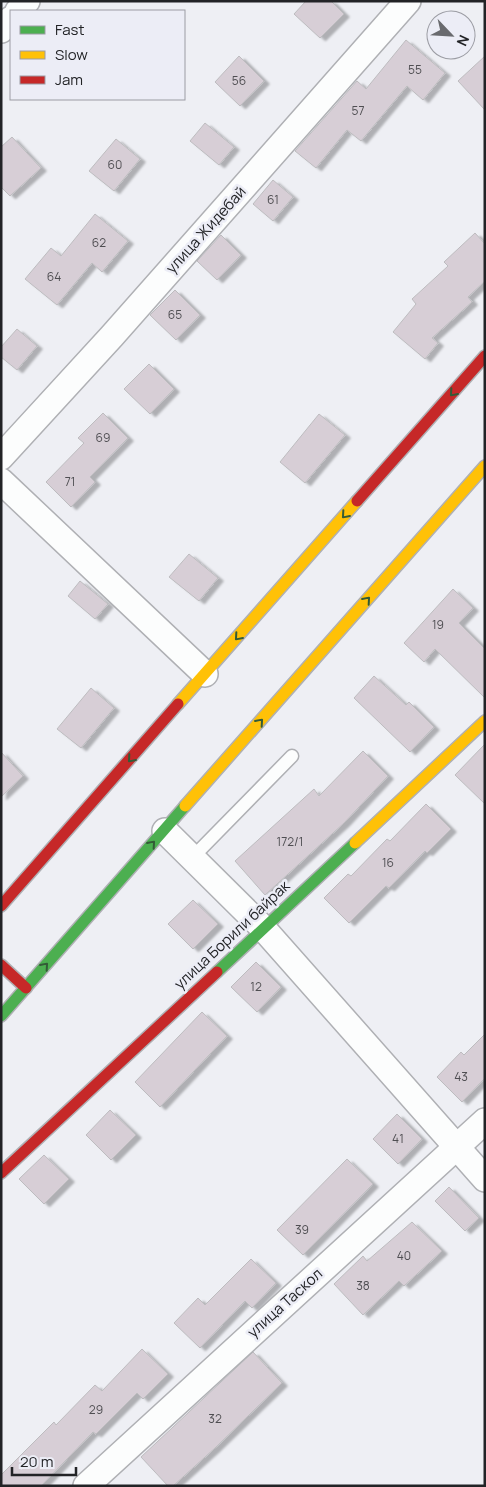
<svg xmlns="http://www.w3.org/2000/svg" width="486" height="1487" font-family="Manrope,sans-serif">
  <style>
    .building { fill: #d7ced6; stroke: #bdbcbf; filter: url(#shadow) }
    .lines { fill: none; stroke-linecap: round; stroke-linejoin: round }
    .lane-casing { stroke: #afb0b4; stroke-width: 15 }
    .street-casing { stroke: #afb0b4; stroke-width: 28 }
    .fast-casing { stroke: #afb0b4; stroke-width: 14 }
    .slow-casing { stroke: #afb0b4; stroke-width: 14 }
    .jam-casing { stroke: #afb0b4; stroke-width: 14 }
    .lane { stroke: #fcfdfd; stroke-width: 12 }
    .street { stroke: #fcfdfd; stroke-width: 25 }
    .fast { stroke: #4caf50; stroke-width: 11 }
    .slow { stroke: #ffc107; stroke-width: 11 }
    .jam { stroke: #c62828; stroke-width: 11 }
    .oneway { stroke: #335b37 }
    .labels { text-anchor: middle; stroke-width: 5; stroke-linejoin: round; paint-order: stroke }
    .number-label { font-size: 12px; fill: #4f4e52 }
    .street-label { font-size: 15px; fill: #222326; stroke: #ecedf6 }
  </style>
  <defs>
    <filter id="shadow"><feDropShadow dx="5.5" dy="3" stdDeviation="1" flood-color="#0004"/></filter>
  </defs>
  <rect width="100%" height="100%" fill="#eeeff4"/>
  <g class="building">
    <path d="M306 1H331L344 14 320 38 294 14Z"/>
    <path d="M406 40 445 73 423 100 407 86 361 141 347 130 316 168 295 151 357 81 366 89Z"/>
    <path d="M239 56 264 81 240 106 215 82Z"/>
    <path d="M485 56V110L458 81Z"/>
    <path d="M205 123 234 147 219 165 190 141Z"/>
    <path d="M12 137 41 168 10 196 1 187V147Z"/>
    <path d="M116 139 140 159 114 191 89 171Z"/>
    <path d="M273 180 293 197 273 221 253 204Z"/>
    <path d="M95 214 128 241 102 272 92 263 57 305 25 279 51 248 61 256Z"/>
    <path d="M475 233 485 244V281L468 297 472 302 432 338 438 343 425 359 393 332 416 304 412 299 448 266 444 262Z"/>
    <path d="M221 235 241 255 217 280 197 261Z"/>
    <path d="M175 290 200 315 176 340 150 315Z"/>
    <path d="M17 329 37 346 17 370 1 357V347Z"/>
    <path d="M149 364 174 389 150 414 124 389Z"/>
    <path d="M103 413 128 438 90 477 95 482 71 507 46 482 84 443 78 438Z"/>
    <path d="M319 414 345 435 305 483 280 462Z"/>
    <path d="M189 554 218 578 199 601 169 577Z"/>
    <path d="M80 581 108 604 95 619 68 596Z"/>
    <path d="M453 589 473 608 459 623 485 649V698L435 649 424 662 404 643Z"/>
    <path d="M374 676 406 705 409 702 434 727 410 752 354 698Z"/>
    <path d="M91 688 114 708 81 748 57 729Z"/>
    <path d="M485 744V804L455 775Z"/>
    <path d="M363 751 388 776 344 823 265 895 235 861 314 789 319 796Z"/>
    <path d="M1 752 23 776 1 797Z"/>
    <path d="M426 804 451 829 427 853 425 851 389 888 386 886 349 923 324 898 348 874 351 876 387 839 390 841Z"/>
    <path d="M193 900 218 924 193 949 168 924Z"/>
    <path d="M256 962 281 987 257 1012 231 987Z"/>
    <path d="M202 1012 227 1036 160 1107 135 1082Z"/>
    <path d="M485 1034V1078L462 1102 437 1077 461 1052 464 1055Z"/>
    <path d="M110 1110 136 1135 111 1160 86 1135Z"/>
    <path d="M397 1114 422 1139 398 1164 373 1139Z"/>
    <path d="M44 1155 69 1179 44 1204 19 1179Z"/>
    <path d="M347 1159 373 1184 303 1255 277 1230Z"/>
    <path d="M449 1187 479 1218 465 1231 435 1201Z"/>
    <path d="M412 1222 442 1251 404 1286 399 1281 363 1315 334 1284 363 1256 367 1261Z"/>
    <path d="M251 1259 276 1283 252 1308 245 1301 200 1348 174 1323 198 1298 205 1305Z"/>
    <path d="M142 1349 168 1374 143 1399 137 1393 96 1434 93 1432 41 1486H1V1475L54 1422 56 1425 95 1385 102 1391Z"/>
    <path d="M253 1352 282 1383 215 1448 173 1486H168L141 1457Z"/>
  </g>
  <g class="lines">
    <defs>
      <path id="lane" d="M192 858 292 756"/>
      <g id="street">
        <path d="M18 11 27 1"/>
        <path d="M1 30 11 19"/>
        <path d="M1 457 112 336 408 1"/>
        <path d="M1 481 205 674"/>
        <path d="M165 831 262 927 485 1179"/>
        <path d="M86 1486 485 1121"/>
      </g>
      <g id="fast">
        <path d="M217 972 355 843"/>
        <path d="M1 1016 185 806"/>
      </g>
      <g id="slow">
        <path d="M178 704 357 501"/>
        <path d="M185 806 485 466"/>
        <path d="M355 843 485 721"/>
      </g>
      <g id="jam">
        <path d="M357 501 485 356"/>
        <path d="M1 906 178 704"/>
        <path d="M1 965 26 988"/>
        <path d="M1 1173 217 972"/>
      </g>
    </defs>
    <use href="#lane" class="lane-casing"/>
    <use href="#street" class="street-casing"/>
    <use href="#fast" class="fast-casing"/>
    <use href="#slow" class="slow-casing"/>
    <use href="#jam" class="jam-casing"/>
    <use href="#lane" class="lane"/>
    <use href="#street" class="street"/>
    <use href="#fast" class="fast"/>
    <use href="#slow" class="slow"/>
    <use href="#jam" class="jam"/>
  </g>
  <defs><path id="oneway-chevron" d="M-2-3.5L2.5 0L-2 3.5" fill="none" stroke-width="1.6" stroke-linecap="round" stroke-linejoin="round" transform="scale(1.25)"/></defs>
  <g class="oneway">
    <use href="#oneway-chevron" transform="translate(453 393) rotate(131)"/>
    <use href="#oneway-chevron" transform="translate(345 515) rotate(131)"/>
    <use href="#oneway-chevron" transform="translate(367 600) rotate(-49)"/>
    <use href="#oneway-chevron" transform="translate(238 637) rotate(131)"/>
    <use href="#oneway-chevron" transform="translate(260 722) rotate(-49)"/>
    <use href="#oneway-chevron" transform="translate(131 759) rotate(131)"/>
    <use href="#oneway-chevron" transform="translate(152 844) rotate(-49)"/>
    <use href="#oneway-chevron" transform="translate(45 966) rotate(-49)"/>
  </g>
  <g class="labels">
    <g class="number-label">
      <text x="415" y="74">55</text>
      <text x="239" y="85">56</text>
      <text x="358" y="115">57</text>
      <text x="115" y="169">60</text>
      <text x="273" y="204">61</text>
      <text x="99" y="247">62</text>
      <text x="54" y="281">64</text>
      <text x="175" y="319">65</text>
      <text x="103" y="442">69</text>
      <text x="70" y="486">71</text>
      <text x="438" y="629">19</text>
      <text x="290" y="846">172/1</text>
      <text x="388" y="867">16</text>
      <text x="256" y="991">12</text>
      <text x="461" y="1081">43</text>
      <text x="398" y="1143">41</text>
      <text x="302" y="1234">39</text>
      <text x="404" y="1260">40</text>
      <text x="363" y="1290">38</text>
      <text x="96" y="1414">29</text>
      <text x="215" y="1423">32</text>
    </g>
    <g class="street-label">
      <text transform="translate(206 230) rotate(-48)" y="5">улица Жидебай</text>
      <text transform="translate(232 935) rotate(-43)" y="5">улица Борили байрак</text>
      <text transform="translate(285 1303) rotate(-42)" y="5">улица Таскол</text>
    </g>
  </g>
  <rect width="486" height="1487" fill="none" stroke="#222326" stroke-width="5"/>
  <rect x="10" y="10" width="175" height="90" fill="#ecedf6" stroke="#9b9ca3"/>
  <rect x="20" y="26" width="25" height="8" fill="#4caf50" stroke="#9b9ca3"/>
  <text x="55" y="35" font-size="15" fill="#222326">Fast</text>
  <rect x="20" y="51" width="25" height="8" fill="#ffc107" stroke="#9b9ca3"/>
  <text x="55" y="60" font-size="15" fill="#222326">Slow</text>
  <rect x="20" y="76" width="25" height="8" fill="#c62828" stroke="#9b9ca3"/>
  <text x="55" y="85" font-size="15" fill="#222326">Jam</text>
  <g transform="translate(451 35) rotate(115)"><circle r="24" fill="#ecedf6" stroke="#9b9ca3"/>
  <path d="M0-4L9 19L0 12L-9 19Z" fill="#696a6e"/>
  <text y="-8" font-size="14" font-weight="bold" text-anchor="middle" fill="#222326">N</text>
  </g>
  <path d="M12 1467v8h64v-8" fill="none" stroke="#222326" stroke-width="2.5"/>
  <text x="20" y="1467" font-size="15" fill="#222326" stroke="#ecedf6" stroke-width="4" paint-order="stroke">20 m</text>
</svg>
